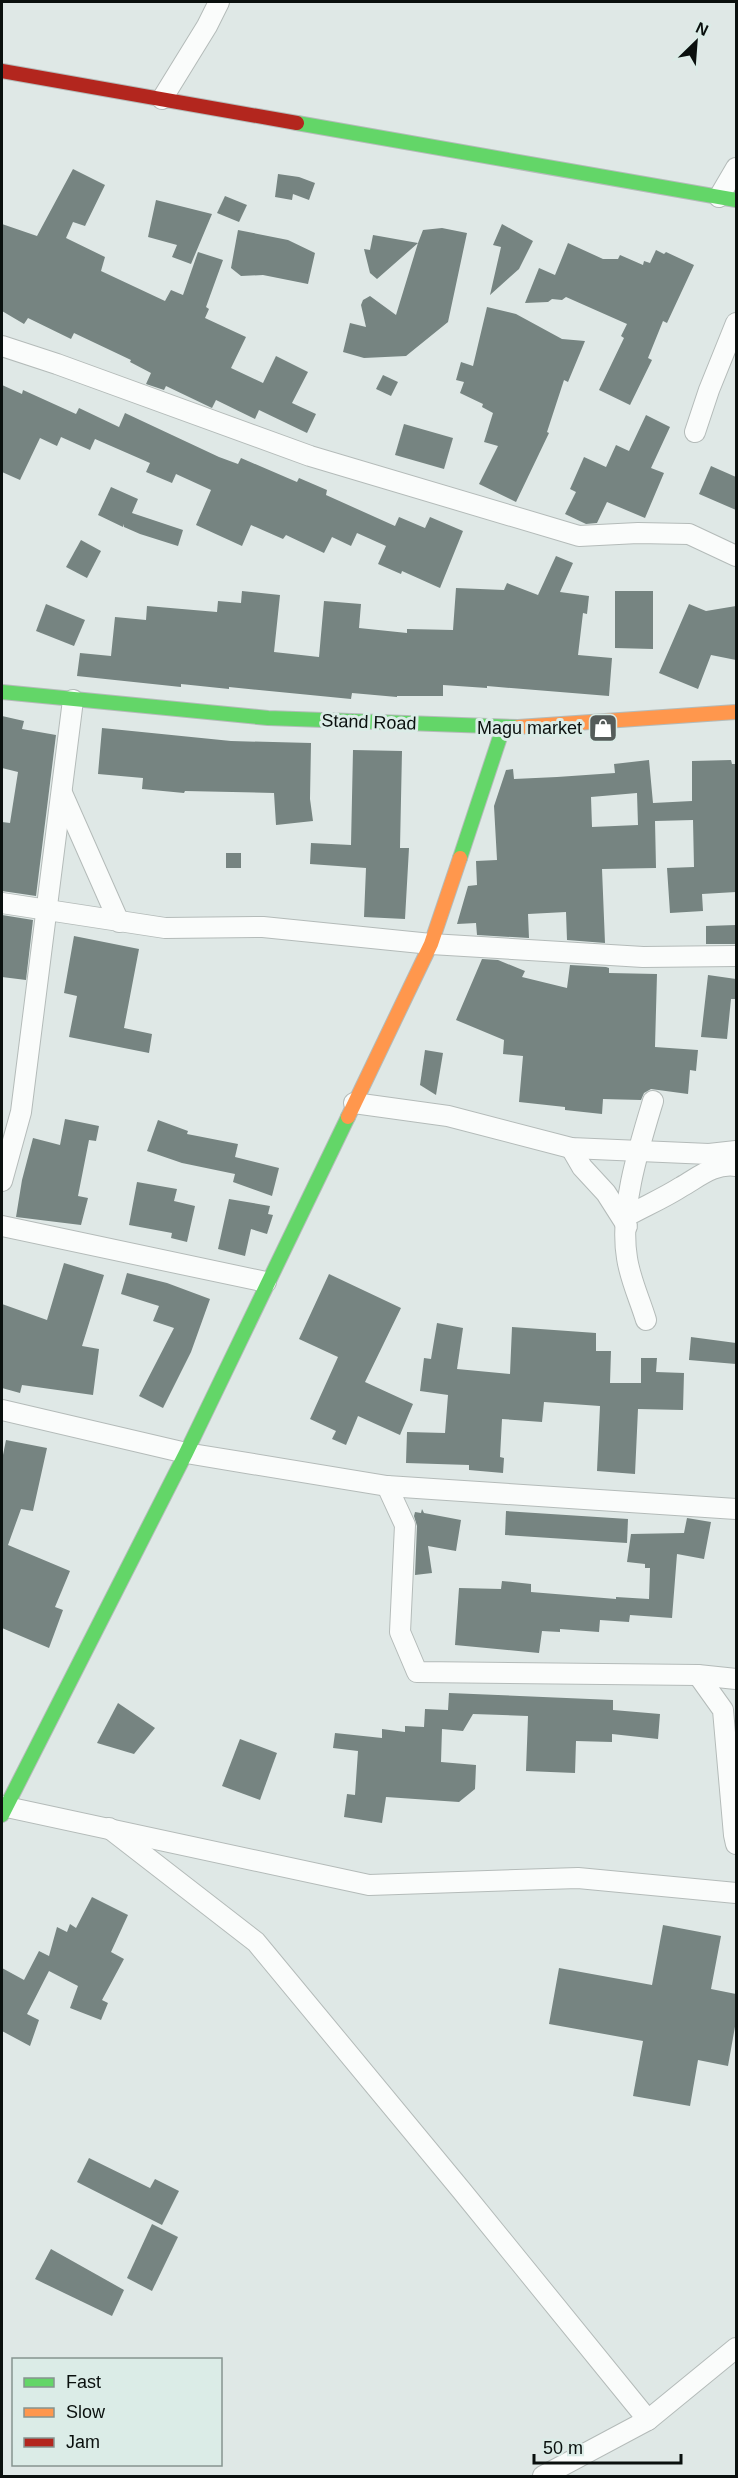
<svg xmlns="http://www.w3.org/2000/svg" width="738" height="2478" font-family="Arial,sans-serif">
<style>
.building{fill:#768481;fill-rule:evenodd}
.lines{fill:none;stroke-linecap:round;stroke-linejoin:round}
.street-casing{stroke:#b4bbb9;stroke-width:22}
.fast-casing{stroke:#b4bbb9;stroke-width:16}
.slow-casing{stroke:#b4bbb9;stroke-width:16}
.jam-casing{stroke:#b4bbb9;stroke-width:16}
.street{stroke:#fafcfb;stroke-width:20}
.fast{stroke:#63d668;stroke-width:14}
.slow{stroke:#ff974d;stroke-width:14}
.jam{stroke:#b3261e;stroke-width:14}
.labels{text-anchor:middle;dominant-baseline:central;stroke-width:6;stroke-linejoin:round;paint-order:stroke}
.street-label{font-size:18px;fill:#0a100e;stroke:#dbece7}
.poi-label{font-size:18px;fill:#0a100e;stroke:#dbece7;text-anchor:end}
</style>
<rect width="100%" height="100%" fill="#dfe8e6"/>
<g class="building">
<path d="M73 169 105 185 85 226 73 222 66 238 105 257 101 271 165 301 171 290 183 295 198 252 223 260 206 307 209 309 205 318 246 337 231 368 263 383 276 356 308 372 292 403 316 414 307 433 259 410 255 419 216 400 212 408 166 386 164 390 146 384 151 373 130 362 131 360 74 333 71 339 28 318 24 324 2 311V224L37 236Z"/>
<path d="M278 174 299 177 315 183 309 200 293 194 292 200 275 197Z"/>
<path d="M225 196 247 205 239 222 217 213Z"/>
<path d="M156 200 212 214 191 264 172 257 177 245 148 237Z"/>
<path d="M502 224 533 241 519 269 490 295 501 247 493 245Z"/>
<path d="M442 228 467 233 448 322 406 356 364 358 343 352 350 323 366 327 361 305 363 300 370 296 396 315 418 243 377 279 370 273 364 249 370 250 373 235 418 243 423 230Z"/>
<path d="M238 230 288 240 315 253 308 284 263 275 241 276 231 268Z"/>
<path d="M568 243 603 259H618L620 255 643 265 644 261 650 263 656 250 664 254 666 252 694 265 667 323 663 321 648 358 652 360 630 405 599 390 624 338 621 336 627 324 566 297 562 300 552 299 548 302 525 303 539 268 555 275Z"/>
<path d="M487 307 516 314 562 339 585 341 568 382 564 380 547 432 549 433 516 502 479 484 498 446 484 442 493 413 482 407 483 404 460 393 464 382 456 380 461 362 473 366Z"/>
<path d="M383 375 398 382 391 396 376 389Z"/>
<path d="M2 385 22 394 23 390 76 414 79 408 119 427 125 413 219 457 238 464 241 458 297 482 299 478 327 490 326 495 395 526 399 517 425 528 430 517 463 531 440 588 402 571 401 574 378 564 386 546 357 533 351 546 332 537 324 553 286 535 283 539 251 525 242 546 196 525 211 490 176 474 172 483 146 472 150 463 95 439 90 450 61 437 57 446 40 438 20 480 2 472Z"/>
<path d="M646 415 670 427 651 468 664 473 645 518 607 502 597 523 586 524 565 514 576 492 570 489 584 457 606 467 616 445 629 451Z"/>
<path d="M404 424 453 438 444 469 395 455Z"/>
<path d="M711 466 736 477V510L699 494Z"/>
<path d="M111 487 138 499 132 513 183 530 178 546 140 534 124 527V524L123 527 98 515Z"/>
<path d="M81 540 101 551 87 578 66 567Z"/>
<path d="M556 556 573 563 560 592 589 596 587 614 583 613 578 655 612 658 609 696 487 686V688L443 685V696H397V697L352 693 351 699 229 687V689L181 684V687L77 676 80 653 111 656 115 617 146 620 147 606 217 612 218 601 241 603 242 591 280 595 274 652 319 657 324 601 361 604 359 628 407 633V629L453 630 456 588 504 590 507 583 538 595Z"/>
<path d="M615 591H653V649L615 648Z"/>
<path d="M46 604 85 620 74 646 36 631Z"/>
<path d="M689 604 706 611 736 606V660L711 655 698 689 659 673Z"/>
<path d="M2 716 24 721 22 729 56 735 36 896 2 891V822L10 823 18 772 2 768Z"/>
<path d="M102 728 231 741 311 743 310 799 313 821 276 825 274 793 185 791 184 793 142 789 143 778 98 774Z"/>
<path d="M353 750 402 751 400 848H409L405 919 364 917 366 868 310 864 311 843 351 845Z"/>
<path d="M649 760 653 803 692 801V761L731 760 732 764H736V892L702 894 703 911 670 913 667 868 694 867 693 820 655 821 656 868 602 869 605 943 567 940 566 912 528 914 529 938 477 935 476 923 457 924 468 886 477 885 476 861 497 860 494 806 506 770 513 769 514 779 557 777 615 773 614 764ZM637 793 638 825 592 827 591 797Z"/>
<rect x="226" y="853" width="15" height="15"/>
<path d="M2 915 33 920 26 980 2 977Z"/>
<path d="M736 925V944H706V926Z"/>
<path d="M74 936 139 949 124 1028 152 1034 149 1053 69 1037 77 996 64 993Z"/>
<path d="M482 959 498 960 525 971 522 977 567 988 570 965 606 967 609 968V973L657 974 655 1047 698 1050 696 1071 690 1070 688 1094 651 1089 644 1093 641 1100 603 1099 602 1114 565 1110V1107L519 1102 523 1056 503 1054 504 1040 456 1020Z"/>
<path d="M708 975 736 979V999H731L727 1039 701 1037Z"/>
<path d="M425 1050 443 1053 436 1095 420 1085Z"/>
<path d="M65 1119 99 1126 96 1141 89 1140 78 1196 88 1198 81 1225 16 1217 22 1180 33 1138 60 1145Z"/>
<path d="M158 1120 188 1131 187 1134 238 1144 235 1157 279 1168 272 1196 233 1182 235 1174 182 1163 147 1151Z"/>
<path d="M137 1182 177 1189 174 1201 195 1206 187 1242 171 1238 172 1233 129 1225Z"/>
<path d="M229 1199 270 1206 268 1214 273 1215 267 1234 251 1229 245 1256 218 1249Z"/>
<path d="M64 1263 104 1275 82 1346 99 1349 93 1395 22 1385 20 1393 2 1388V1304L47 1320Z"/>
<path d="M127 1273 167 1283 210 1299 191 1352 163 1408 139 1396 174 1328 153 1321 159 1306 121 1294Z"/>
<path d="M329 1274 401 1308 365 1382 413 1404 400 1435 358 1416 346 1445 332 1439 336 1431 310 1419 338 1357 299 1339Z"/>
<path d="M437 1323 463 1328 457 1369 510 1374 512 1327 596 1333V1351H611L610 1383H641V1358H657L656 1372 684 1373 683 1410 638 1409 635 1474 597 1471 600 1406 544 1402 542 1422 502 1419 500 1457 504 1458 503 1473 469 1470V1465L406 1463 407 1432 445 1433 448 1395 420 1391 424 1358 431 1359Z"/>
<path d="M691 1337 736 1343V1364L689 1360Z"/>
<path d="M6 1440 47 1448 33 1511 21 1509 8 1545 70 1571 55 1607 63 1610 49 1648 2 1628V1460Z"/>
<path d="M422 1509 424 1513 461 1520 456 1551 428 1546 432 1573 415 1575 417 1526 414 1516 415 1512 421 1513Z"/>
<path d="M506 1511 628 1519 627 1543 505 1535Z"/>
<path d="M687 1518 711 1522 704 1559 677 1554 672 1618 630 1615 629 1622 600 1620 599 1632 560 1629V1632L542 1631 539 1653 455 1645 459 1588 501 1589 502 1581 531 1584V1592L616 1599V1597L649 1599 650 1568H645V1564L627 1562 631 1534 684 1533Z"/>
<path d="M449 1693 613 1700V1710L660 1714 658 1739 612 1734V1742L576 1741 575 1773 526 1771 528 1716 473 1714 463 1731 442 1729 441 1762 476 1765 475 1789 459 1802 386 1797 382 1823 344 1817 347 1794 355 1795 358 1751 333 1748 335 1733 382 1738V1729L405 1732V1726L424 1727 425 1709 448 1710Z"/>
<path d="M118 1703 155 1728 134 1754 97 1743Z"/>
<path d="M240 1739 277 1753 260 1800 222 1786Z"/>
<path d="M92 1897 128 1915 111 1952 124 1959 102 2000 108 2003 101 2020 70 2008 78 1986 49 1971 27 2014 39 2020 30 2046 2 2031V1968L24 1980 39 1951 49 1956 57 1927 67 1932 70 1924 76 1928Z"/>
<path d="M663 1925 721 1936 711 1989 736 1994V2021L728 2066 698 2060 690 2106 633 2096 643 2041 549 2024 559 1968 652 1985Z"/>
<path d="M89 2158 150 2188 155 2179 179 2191 162 2225 77 2182Z"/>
<path d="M152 2224 178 2237 152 2291 127 2278Z"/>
<path d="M51 2249 124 2290 112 2316 35 2279Z"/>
</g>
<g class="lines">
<g class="street-casing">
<g id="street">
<path d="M162 99 207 26 219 2"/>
<path d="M719 197 736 168"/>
<path d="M2 346 57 364 310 456 579 536 638 533 689 534 736 556"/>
<path d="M695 432 709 390 736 323"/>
<path d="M62 793 119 922"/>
<path d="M2 903 165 928 263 927 431 944 643 957 736 956"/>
<path d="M354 1103 448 1116 571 1148 709 1154 736 1151"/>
<path d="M571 1148 582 1167 606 1193 627 1226"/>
<path d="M2 1181 21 1112 73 700"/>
<path d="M627 1216C645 1206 664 1198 681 1187 699 1177 714 1163 736 1166"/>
<path d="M2 1226 266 1282"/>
<path d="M646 1320C640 1300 630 1279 627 1258 619 1210 639 1147 653 1101"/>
<path d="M2 1410 186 1453 387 1486 736 1509"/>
<path d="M387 1486 405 1525 400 1632 417 1672 698 1675 736 1679"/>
<path d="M698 1675 723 1710 734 1835 736 1844"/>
<path d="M2 1806 369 1885 578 1878 736 1893"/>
<path d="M109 1828 256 1942 462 2191 648 2420"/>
<path d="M543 2476 648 2420 736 2348"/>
</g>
</g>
<g class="fast-casing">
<g id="fast">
<path d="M297 123 736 200"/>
<path d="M2 692 268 718 518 727"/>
<path d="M460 858 503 728"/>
<path d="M2 1815 186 1453 348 1117"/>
</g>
</g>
<g class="slow-casing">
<g id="slow">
<path d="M518 727 736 712"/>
<path d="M348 1117 431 944 460 858"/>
</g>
</g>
<g class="jam-casing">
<path id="jam" d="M2 71 297 123"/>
</g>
<use href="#street" class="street"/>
<use href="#fast" class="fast"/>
<use href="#slow" class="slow"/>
<use href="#jam" class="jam"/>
</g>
<defs>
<g id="shop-square" transform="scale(1.5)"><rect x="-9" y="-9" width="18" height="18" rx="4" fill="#555c5a" stroke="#dbece7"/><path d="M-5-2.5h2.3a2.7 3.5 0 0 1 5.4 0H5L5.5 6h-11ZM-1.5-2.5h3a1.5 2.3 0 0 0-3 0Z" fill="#fff"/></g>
</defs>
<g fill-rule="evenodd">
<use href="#shop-square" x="603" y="728"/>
</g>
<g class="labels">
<g class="street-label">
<text transform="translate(369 722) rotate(2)">Stand Road</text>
</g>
<g class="poi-label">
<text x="582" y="728">Magu market</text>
</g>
</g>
<rect width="738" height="2478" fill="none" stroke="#0a100e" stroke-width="6"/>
<rect x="12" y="2358" width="210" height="108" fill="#dbece7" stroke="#879490" stroke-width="1.5"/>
<rect x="24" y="2378" width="30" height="9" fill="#63d668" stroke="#879490" stroke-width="1.5"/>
<text x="66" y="2388" font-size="18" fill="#0a100e">Fast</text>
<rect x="24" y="2408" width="30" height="9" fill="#ff974d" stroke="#879490" stroke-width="1.5"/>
<text x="66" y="2418" font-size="18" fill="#0a100e">Slow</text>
<rect x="24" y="2438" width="30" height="9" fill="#b3261e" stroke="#879490" stroke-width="1.5"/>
<text x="66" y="2448" font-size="18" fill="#0a100e">Jam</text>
<g transform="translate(696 42) rotate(25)" stroke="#dbece7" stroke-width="4.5" paint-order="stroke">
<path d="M0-4.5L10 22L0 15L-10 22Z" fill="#0a100e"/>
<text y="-9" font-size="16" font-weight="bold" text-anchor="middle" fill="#0a100e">N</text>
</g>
<path d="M534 2454v9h147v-9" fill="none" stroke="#0a100e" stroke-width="3"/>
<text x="543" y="2454" font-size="18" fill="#0a100e" stroke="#dbece7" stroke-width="4.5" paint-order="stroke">50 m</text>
</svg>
